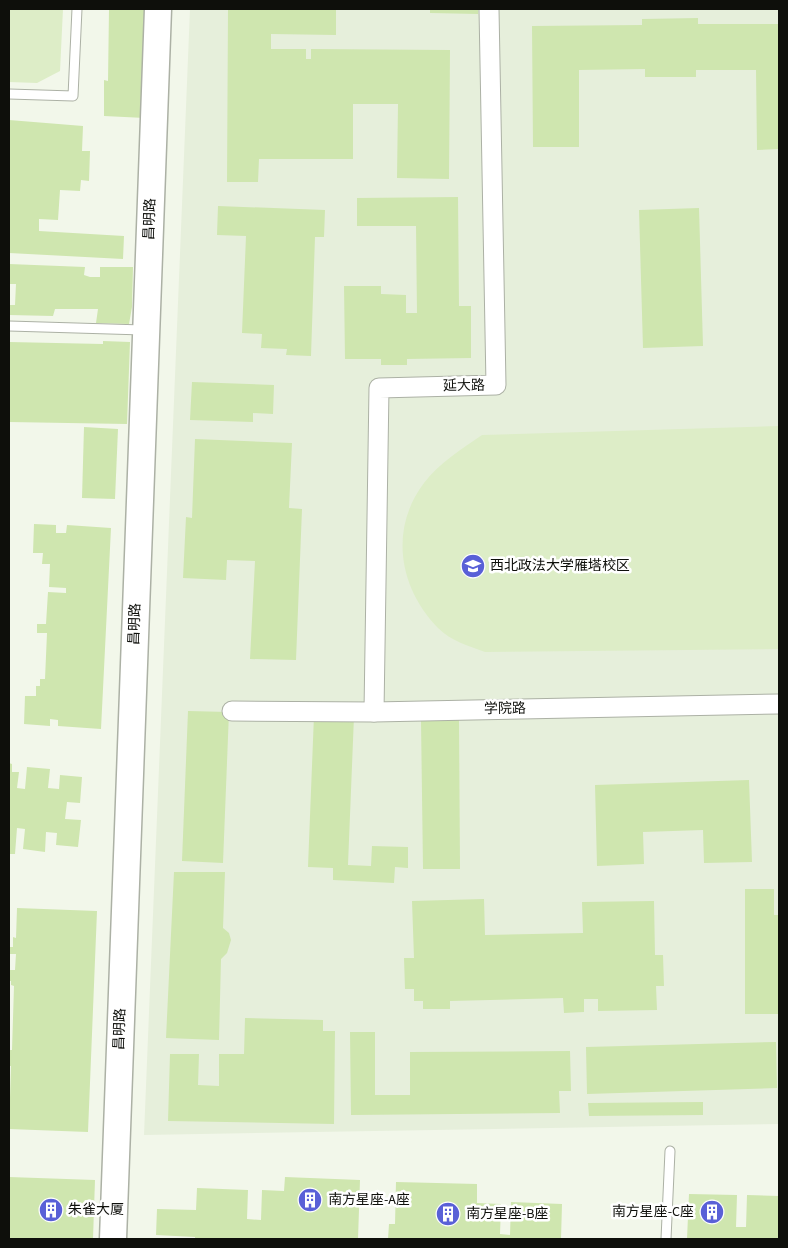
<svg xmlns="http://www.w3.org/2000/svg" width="788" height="1248" font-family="'Source Sans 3','Noto Sans SC',sans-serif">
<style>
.built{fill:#e6efdb}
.green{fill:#ddedc7}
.building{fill:#cfe6af}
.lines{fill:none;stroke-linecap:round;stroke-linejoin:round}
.lane-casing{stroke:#acb1a5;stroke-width:11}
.street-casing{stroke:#acb1a5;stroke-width:21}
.secondary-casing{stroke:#acb1a5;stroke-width:29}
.lane{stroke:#fff;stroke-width:9}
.street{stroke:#fff;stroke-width:19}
.secondary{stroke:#fff;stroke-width:26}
.labels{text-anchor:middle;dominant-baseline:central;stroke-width:5;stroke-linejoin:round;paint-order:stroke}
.street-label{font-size:14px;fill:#0e0f0b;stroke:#fff}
.poi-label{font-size:14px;fill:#0e0f0b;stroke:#fff;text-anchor:start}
</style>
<rect width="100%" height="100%" fill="#f2f7ea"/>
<path class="built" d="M190 9H779V1124L144 1135Z"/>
<g class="green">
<path d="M9 9H63L60 71 37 83 9 82Z"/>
<path d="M779 426V649L485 652C469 646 451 641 438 628 399 588 389 529 424 483 439 463 462 449 482 435Z"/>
</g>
<g class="building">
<path d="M109 9H146L145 118 104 116V80L108 81Z"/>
<path d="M228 9H336V35L271 34V49H306V59H311V49L450 50 449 179 397 178 398 104H353V159H259L258 182H227Z"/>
<path d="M430 9H478V14L430 13Z"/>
<path d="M698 18V24H779V149L757 150 756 70H696V77H645V69L579 70V147H533L532 26 642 25V19Z"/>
<path d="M9 120 83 126 82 151H90L89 181 81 180 80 191 60 190 58 220 39 219V231L124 236 123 259 9 253Z"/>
<path d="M458 197 459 306H471V358L407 359V365H381V359H345L344 286H381V294L406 295V313H417L416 226H357V198Z"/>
<path d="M218 206 325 210 324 237H315L311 356 286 355 287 349 261 348 262 334 242 333 246 236 217 235Z"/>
<path d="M699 208 703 346 643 348 639 210Z"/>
<path d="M9 264 85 267 84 275 90 277H100V267H133L132 307 129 324 96 323 98 309H55L53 316 9 315V305H15L16 284H9Z"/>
<path d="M103 341 130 342 127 424 9 422V342L103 344Z"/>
<path d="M192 382 274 385 273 414 253 413V422L190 420Z"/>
<path d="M84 427 118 429 115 499 82 498Z"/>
<path d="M195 439 292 443 289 508 302 509 296 660 250 659 255 561 227 560 226 580 183 578 186 517 192 518Z"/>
<path d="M34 524 56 525V533H66L67 525 111 528 101 729 58 726V720L50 719V726L24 724 25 696H36V686H40V679H45L47 633H37V624H46L48 592 66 593V588L49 587 50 564H42L43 553H33Z"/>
<path d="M188 711 229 712 223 863 182 861Z"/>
<path d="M314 715 354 716 348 865 371 866 372 846 408 847V868L395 867 394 883 333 880V868L308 867Z"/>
<path d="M421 720H459L460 869H423Z"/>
<path d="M9 763 12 764V772H19L17 788 25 789 27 767 50 769 48 788 59 789 60 775 82 777 80 803 67 802 65 819 81 820 78 847 56 845 57 833 46 832 45 852 23 849 25 829 17 828 15 854H9Z"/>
<path d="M749 780 752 862 704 863 703 830 643 832 644 864 597 866 595 785Z"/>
<path d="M174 872H225L223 928 229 933 231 940 227 953 221 959 219 1040 166 1038Z"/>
<path d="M745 889H774V915H779V1014H745Z"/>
<path d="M484 899 485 935 583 933 582 902 654 901 655 955H663L664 986H656L657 1010 598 1011V999H584V1012L564 1013 563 998 450 1001V1009H423V1001H414V989H405L404 958H414L412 901Z"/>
<path d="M17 908 97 911 88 1132 9 1129 11 1066H9V1050H12L14 986 11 985V981H9V970H15L16 954H9V947H13V937L16 938Z"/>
<path d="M245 1018 323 1020V1031H335L334 1124 168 1121 170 1054H199L198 1085 219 1086V1054H244Z"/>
<path d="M350 1032H375V1095H410V1052L570 1051 571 1091H559L560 1113 351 1115Z"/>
<path d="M776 1042 777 1088 587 1094 586 1047Z"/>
<path d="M703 1102V1115L589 1116 588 1103Z"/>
<path d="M9 1177 95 1180 93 1239H9Z"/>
<path d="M285 1177 360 1180 358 1239H195V1237L156 1235 157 1209 196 1210 197 1188 248 1190 247 1219 261 1220 262 1190 284 1191Z"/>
<path d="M396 1182 477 1184V1203L501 1204 500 1234 510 1235 511 1202 562 1204 561 1239H388L389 1224H395Z"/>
<path d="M689 1194 737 1195 736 1227H746L747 1195 779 1196V1239H687Z"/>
</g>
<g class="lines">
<g class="lane-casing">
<g id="lane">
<path d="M9 94 73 96 77 9"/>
<path d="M9 326 143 330"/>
<path d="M666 1239 670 1151"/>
</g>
</g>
<g class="street-casing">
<g id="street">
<path d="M232 711 374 712 779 704"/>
<path d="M374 712 379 388 496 385 489 9"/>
</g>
</g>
<g class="secondary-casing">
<path id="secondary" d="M113 1239 158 9"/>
</g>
<use href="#lane" class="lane"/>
<use href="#street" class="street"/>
<use href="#secondary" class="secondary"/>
</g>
<defs>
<g id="university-disc" transform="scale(1.25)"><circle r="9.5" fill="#5960d7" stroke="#fff"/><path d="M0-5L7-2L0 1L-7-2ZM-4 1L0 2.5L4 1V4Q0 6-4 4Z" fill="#fff"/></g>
<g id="building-disc" transform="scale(1.25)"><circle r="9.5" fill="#5960d7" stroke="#fff"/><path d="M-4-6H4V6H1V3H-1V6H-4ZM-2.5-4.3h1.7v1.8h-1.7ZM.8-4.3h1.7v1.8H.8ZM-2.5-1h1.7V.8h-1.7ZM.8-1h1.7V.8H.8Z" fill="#fff"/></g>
</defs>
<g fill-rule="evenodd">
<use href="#university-disc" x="473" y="566"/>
<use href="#building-disc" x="310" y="1200"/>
<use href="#building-disc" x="51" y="1210"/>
<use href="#building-disc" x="712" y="1212"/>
<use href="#building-disc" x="448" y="1214"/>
</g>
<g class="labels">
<g class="street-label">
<text transform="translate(150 219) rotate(-88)">昌明路</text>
<text transform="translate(464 386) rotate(-1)">延大路</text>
<text transform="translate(135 624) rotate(-88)">昌明路</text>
<text transform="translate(505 709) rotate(-1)">学院路</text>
<text transform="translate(120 1029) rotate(-88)">昌明路</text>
</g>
<g class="poi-label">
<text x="490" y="566">西北政法大学雁塔校区</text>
<text x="328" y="1200">南方星座-A座</text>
<text x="68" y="1210">朱雀大厦</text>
<text x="694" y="1212" text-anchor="end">南方星座-C座</text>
<text x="466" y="1214">南方星座-B座</text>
</g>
</g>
<rect width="788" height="1248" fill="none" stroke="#0e0f0b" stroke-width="20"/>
</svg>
